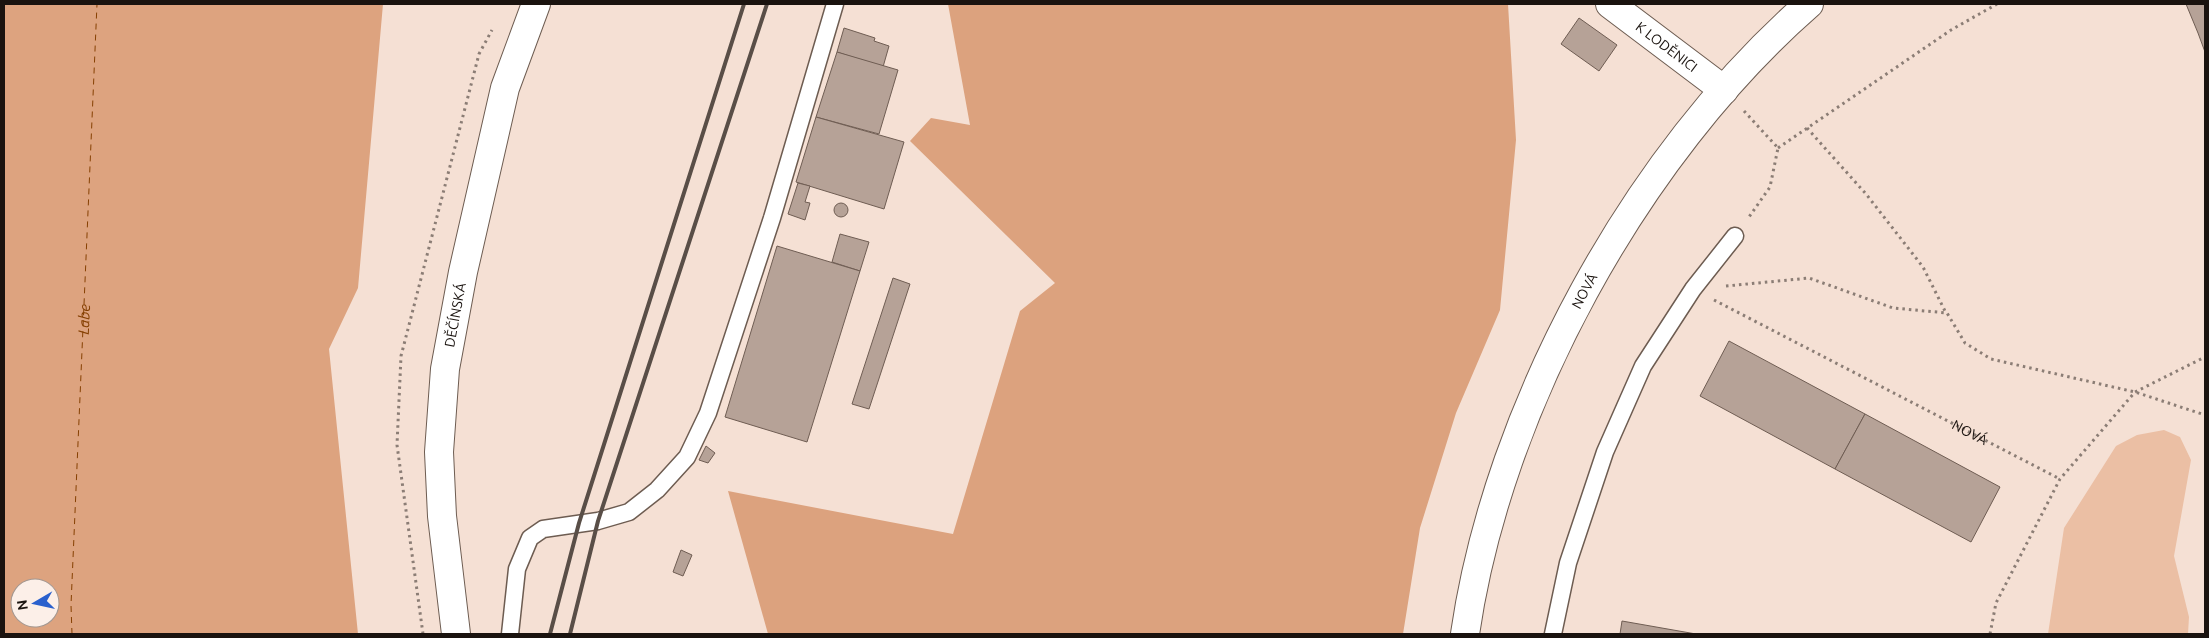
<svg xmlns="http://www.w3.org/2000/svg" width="2209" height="638" font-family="Ubuntu,sans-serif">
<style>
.green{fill:#ebbfa4}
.forest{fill:#dca27e}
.water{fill:#dda37f;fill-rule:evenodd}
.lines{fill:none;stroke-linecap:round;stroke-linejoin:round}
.ferry{stroke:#864002;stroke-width:1;stroke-dasharray:6 5;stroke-linecap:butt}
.building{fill:#b6a297;stroke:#6f5d53}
.service-casing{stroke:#6d5c51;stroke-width:19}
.minor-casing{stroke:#6d5c51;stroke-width:30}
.tertiary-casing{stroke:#6d5c51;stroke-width:30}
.secondary-casing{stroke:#6d5c51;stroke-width:30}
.path{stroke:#8b7d75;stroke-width:3;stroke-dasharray:2.5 4;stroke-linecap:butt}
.service{stroke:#fff;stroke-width:16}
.minor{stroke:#fff;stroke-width:28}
.tertiary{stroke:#fff;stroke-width:28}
.secondary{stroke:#fff;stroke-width:28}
.rail{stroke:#594e47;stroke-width:4}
.labels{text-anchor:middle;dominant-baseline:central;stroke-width:4.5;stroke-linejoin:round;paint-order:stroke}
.street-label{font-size:14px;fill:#1a130f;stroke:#fcefe8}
.water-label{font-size:15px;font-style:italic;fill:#864002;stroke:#fcefe8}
</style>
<rect width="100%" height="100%" fill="#f5e0d4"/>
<path class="green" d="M2164 430 2180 437 2191 460 2174 556 2189 617 2188 634H2048L2064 528 2116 446 2137 435Z"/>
<path class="forest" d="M948 4H1508L1516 140 1500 310 1456 413 1420 528 1403 634H768L728 491 953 534 1020 311 1055 283 910 141 931 118 970 125Z"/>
<path class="water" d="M4 4H383L358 288 329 349 358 634H4ZM20 588H50V618H20Z"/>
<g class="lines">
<path class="ferry" id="s1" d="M72 634 71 605 97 4"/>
</g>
<g class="building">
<path d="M2186 4H2205V52L2198 33Z"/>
<path d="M1579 18 1617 45 1599 71 1561 44Z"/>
<path d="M844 28 875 38 874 41 889 46 883 67 837 52Z"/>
<path d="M837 52 898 70 879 134 816 117Z"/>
<path d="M816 117 904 142 884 209 796 182Z"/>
<path d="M798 183 810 186 805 202 810 203 805 220 788 214Z"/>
<circle cx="841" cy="210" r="7"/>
<path d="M840 234 869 242 860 271 832 262Z"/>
<path d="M777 246 860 271 807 442 725 417Z"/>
<path d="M893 278 910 284 869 409 852 404Z"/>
<path d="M1729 341 1865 414 1835 469 1700 396Z"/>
<path d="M1865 414 2000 487 1971 542 1835 469Z"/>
<path d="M706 446 715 453 708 463 699 460Z"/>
<path d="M681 550 692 555 683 576 673 572Z"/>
<path d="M1622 621 1696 634H1620Z"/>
</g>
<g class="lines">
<g class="service-casing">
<g id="service">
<path d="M510 634 517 569 530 538 543 529 598 521 629 512 657 490 687 457 708 413 772 218 835 4"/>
<path d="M1553 634 1568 563 1605 452 1643 366 1693 289 1735 236"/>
</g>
</g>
<g class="minor-casing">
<g id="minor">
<path id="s3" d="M1610 4 1724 90"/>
</g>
</g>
<g class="tertiary-casing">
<g id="tertiary">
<path id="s4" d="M1465 634C1498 407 1636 155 1809 4"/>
</g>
</g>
<g class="secondary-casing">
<g id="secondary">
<path id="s5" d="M456 634 442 516 439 452 445 369 463 272 505 88 536 4"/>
</g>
</g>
<g class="path">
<path d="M1744 111 1778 148 1770 187 1749 217"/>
<path d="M1807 128 1866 194 1923 267 1946 313"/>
<path d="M1778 148 1951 30 1997 4"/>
<path d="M1726 286 1809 278 1893 308 1947 313 1965 343 1991 359 2135 392 2205 415"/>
<path id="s2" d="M1714 300 2060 479"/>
<path d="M423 634 397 445 401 356 479 54 492 30"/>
<path d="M1990 634 1996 603 2060 479 2135 392 2205 357"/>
</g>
<use href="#service" class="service"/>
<use href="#minor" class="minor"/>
<use href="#tertiary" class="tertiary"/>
<use href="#secondary" class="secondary"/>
<g class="rail">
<path d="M550 634 579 523 744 4"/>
<path d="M570 634 598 521 767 4"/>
</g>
</g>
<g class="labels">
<g class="street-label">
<text stroke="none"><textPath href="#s3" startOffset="71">K LODĚNICI</textPath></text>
<text stroke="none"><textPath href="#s4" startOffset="365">NOVÁ</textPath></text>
<text stroke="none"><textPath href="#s5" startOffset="321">DĚČÍNSKÁ</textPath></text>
<text stroke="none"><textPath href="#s2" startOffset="288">NOVÁ</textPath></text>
</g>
<g class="water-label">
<text stroke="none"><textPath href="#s1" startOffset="315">Labe</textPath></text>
</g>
</g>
<rect width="2209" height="638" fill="none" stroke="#1a130f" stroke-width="10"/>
<g transform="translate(35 603) rotate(261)"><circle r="24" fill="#fcefe8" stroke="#a29791"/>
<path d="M0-4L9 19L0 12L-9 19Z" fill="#2a60cd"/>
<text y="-8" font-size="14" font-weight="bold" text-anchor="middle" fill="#1a130f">N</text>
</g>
</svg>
